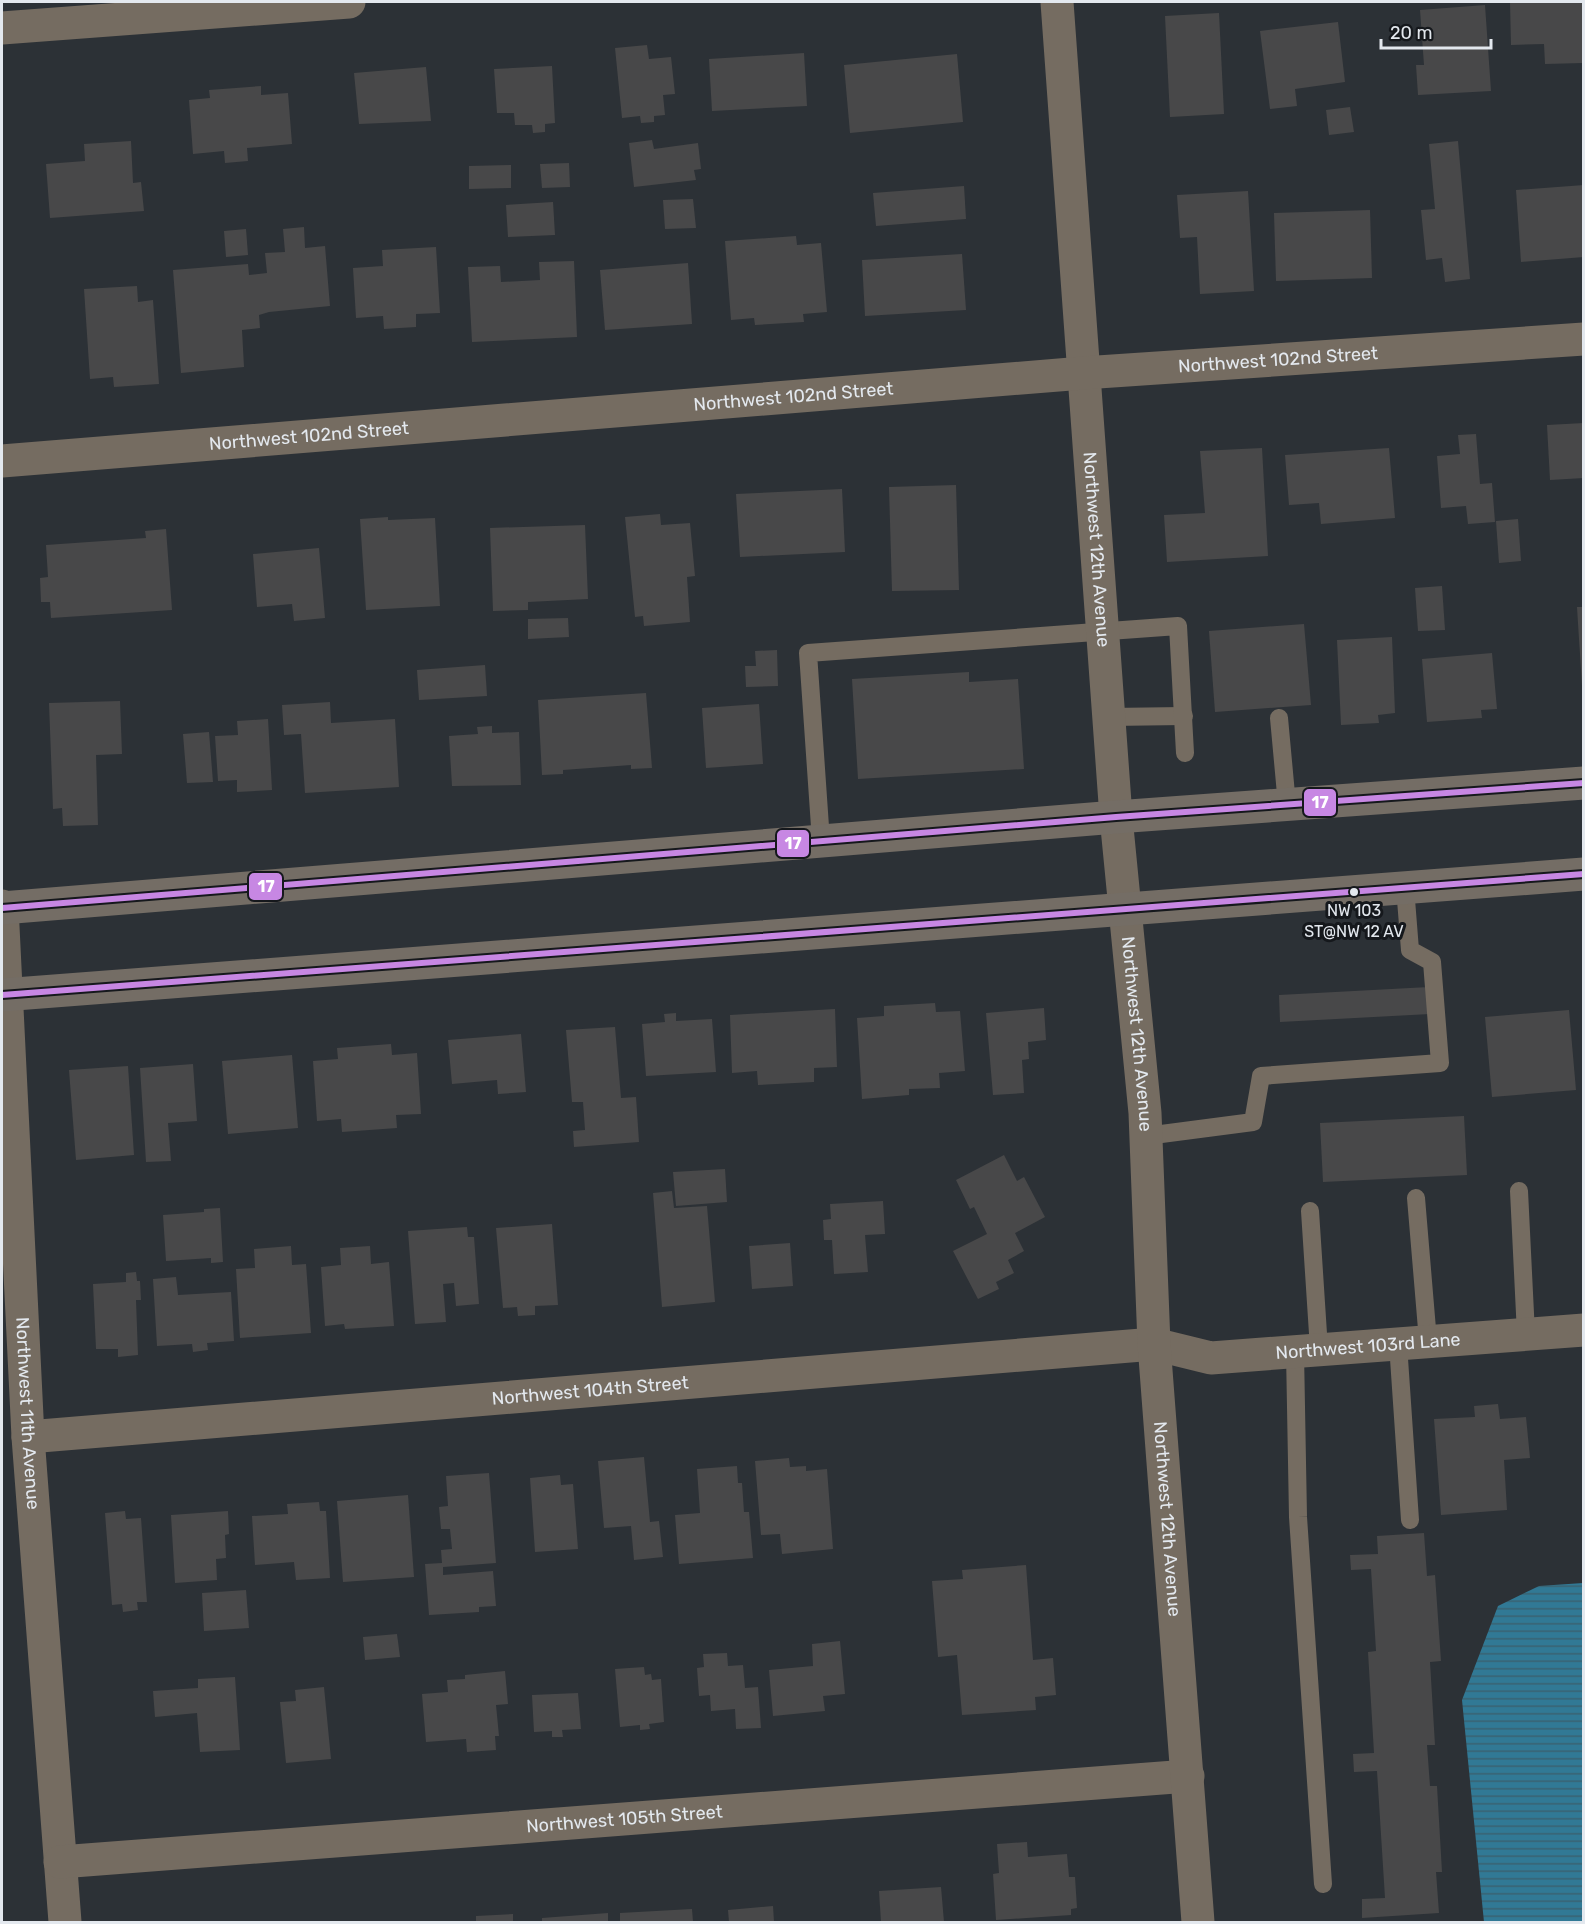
<svg xmlns="http://www.w3.org/2000/svg" width="1585" height="1924" font-family="Rubik,sans-serif">
<style>
.water{fill:url(#water-rules)}
.building{fill:#484849}
.lines{fill:none;stroke-linecap:round;stroke-linejoin:round}
.service{stroke:#756c61;stroke-width:18}
.minor{stroke:#756c61;stroke-width:33}
.tertiary{stroke:#756c61;stroke-width:33}
.primary{stroke:#746d65;stroke-width:33}
.bus-1-casing{stroke:#15181c;stroke-width:10}
.bus-1{stroke:#c787e3;stroke-width:6}
.bus-dot{fill:#e3e8ee;stroke:#15181c;stroke-width:2}
.labels{text-anchor:middle;dominant-baseline:central;stroke-width:6;stroke-linejoin:round;paint-order:stroke}
.bus-label{font-size:16px;fill:#e3e8ee;stroke:#15181c}
.street-label{font-size:18px;fill:#e3e8ee;stroke:#15181c}
.line-badge{stroke:#15181c;stroke-width:2}
.badge-label{font-size:16px;text-anchor:middle;font-weight:bold;fill:#fff}
</style>
<defs>
<pattern id="water-rules" width="6" height="5" patternUnits="userSpaceOnUse" patternTransform="scale(1.5)"><rect width="6" height="5" fill="#317995"/><path d="M0 2.5h6" fill="none" stroke="#3a6272"/></pattern>
</defs>
<rect width="100%" height="100%" fill="#2c3136"/>
<path class="water" d="M1583 1583V1922H1484L1462 1700 1498 1606 1539 1586Z"/>
<g class="building">
<path d="M1510 2H1584L1583 63 1545 64 1544 44 1511 45Z"/>
<path d="M1485 5 1491 91 1418 95 1416 65H1424L1420 10Z"/>
<path d="M1219 13 1224 114 1170 117 1165 16Z"/>
<path d="M1338 22 1345 82 1295 89 1297 106 1270 109 1260 31Z"/>
<path d="M647 45 649 59 671 57 675 94 663 95 665 115 654 116V122L641 123 640 116 622 118 615 48Z"/>
<path d="M804 53 807 106 712 111 709 59Z"/>
<path d="M957 54 963 122 850 133 844 65Z"/>
<path d="M552 66 555 123 545 124V132L533 133 532 125H515L514 113H497L494 69Z"/>
<path d="M426 67 431 121 359 124 354 73Z"/>
<path d="M261 86V95L288 93 292 144 247 148 248 161 225 163 224 151 193 154 189 100 210 98 209 90Z"/>
<path d="M1350 107 1354 132 1329 135 1326 110Z"/>
<path d="M652 140 654 149 698 143 701 169 694 170 696 180 634 187 629 143Z"/>
<path d="M131 141 133 183 141 182 144 211 50 218 46 164 85 161 84 144Z"/>
<path d="M1458 141 1470 279 1445 282 1442 258 1426 260 1421 210 1435 209 1429 144Z"/>
<path d="M569 163 570 187 542 188 540 164Z"/>
<path d="M511 165V188L469 189V166Z"/>
<path d="M1584 185V257L1521 262 1516 190Z"/>
<path d="M964 186 966 219 876 226 873 193Z"/>
<path d="M1248 191 1254 291 1200 294 1197 237 1180 238 1177 195Z"/>
<path d="M693 199 696 228 665 229 663 200Z"/>
<path d="M553 202 555 235 508 237 506 205Z"/>
<path d="M1370 210 1372 278 1276 281 1274 213Z"/>
<path d="M304 227 305 248 325 246 330 306 269 312 259 315 260 328 242 330 244 367 181 373 173 270 248 264 249 275 267 273 265 253 285 252 283 229Z"/>
<path d="M246 229 248 255 226 257 224 231Z"/>
<path d="M796 236 797 245 821 243 827 312 803 314 804 322 755 325 754 318 731 320 725 241Z"/>
<path d="M436 247 440 313 416 314V327L384 329 383 316 356 318 353 268 383 266 382 250Z"/>
<path d="M962 254 966 310 865 316 862 260Z"/>
<path d="M574 261 577 337 472 342 468 267 500 266 501 282 540 280 539 262Z"/>
<path d="M688 263 692 324 605 330 600 270Z"/>
<path d="M137 286 138 302 153 300 159 384 114 387 113 377 90 379 84 289Z"/>
<path d="M1584 423V478L1550 480 1547 425Z"/>
<path d="M1476 434 1480 484 1492 483 1495 522 1468 524 1466 506 1441 508 1437 456 1460 454 1458 435Z"/>
<path d="M1262 448 1268 556 1167 562 1164 515 1205 513 1200 451Z"/>
<path d="M1389 448 1395 518 1321 524 1319 503 1289 505 1285 455Z"/>
<path d="M956 485 959 590 892 591 889 487Z"/>
<path d="M842 489 845 552 740 557 736 494Z"/>
<path d="M660 514 661 525 690 523 695 576 687 577 690 622 644 626 643 616 635 617 625 517Z"/>
<path d="M388 517V520L435 518 440 606 366 610 360 519Z"/>
<path d="M1518 519 1521 561 1499 563 1496 521Z"/>
<path d="M585 525 588 599 528 602V610L493 611 490 528Z"/>
<path d="M166 529 172 610 51 618 50 602H41L40 578 48 577 46 545 146 538 145 531Z"/>
<path d="M319 548 325 618 294 621 292 604 257 607 253 554Z"/>
<path d="M1442 586 1445 630 1418 631 1415 588Z"/>
<path d="M1577 607H1584V686H1582Z"/>
<path d="M568 618 569 637 528 639V619Z"/>
<path d="M1304 624 1311 705 1215 712 1209 631Z"/>
<path d="M1392 637 1395 713 1378 715 1379 723 1341 725 1337 640Z"/>
<path d="M777 650 778 686 746 687 745 666H756L755 651Z"/>
<path d="M1492 653 1497 709 1481 710 1482 718 1427 722 1422 659Z"/>
<path d="M485 665 487 696 419 700 417 670Z"/>
<path d="M969 672V682L1018 679 1024 769 858 779 852 679Z"/>
<path d="M646 693 652 768 631 769V765L563 770V774L542 775 538 700Z"/>
<path d="M120 701 122 754 96 755 98 825 63 826 62 808 53 809 49 703Z"/>
<path d="M330 702 331 723 395 719 399 787 305 793 301 734 284 735 282 705Z"/>
<path d="M759 704 763 764 706 768 702 708Z"/>
<path d="M268 719 272 790 237 792V780L218 781 215 736 238 735 237 721Z"/>
<path d="M492 726V733L519 732 521 785 452 786 449 736 478 734 477 727Z"/>
<path d="M209 732 213 782 187 783 183 734Z"/>
<path d="M1429 987 1430 1014 1280 1022 1279 995Z"/>
<path d="M935 1003 936 1012 960 1011 965 1071 939 1073 940 1088 909 1089V1095L862 1099 857 1018 884 1016V1006Z"/>
<path d="M1044 1008 1046 1040 1028 1042 1029 1059 1022 1060 1024 1093 993 1095 986 1013Z"/>
<path d="M835 1009 837 1067 814 1068V1082L758 1085 757 1071 732 1073 730 1015Z"/>
<path d="M1569 1010 1576 1090 1492 1097 1485 1017Z"/>
<path d="M676 1013V1021L712 1019 716 1072 646 1076 642 1024 665 1022 664 1014Z"/>
<path d="M615 1027 621 1098 636 1097 639 1142 574 1147 573 1131 585 1130 583 1102H572L566 1030Z"/>
<path d="M521 1034 526 1092 498 1094 497 1080 452 1084 448 1040Z"/>
<path d="M391 1044 392 1055 417 1053 421 1114 396 1115 397 1128 342 1132 341 1119 317 1121 313 1061 338 1059 337 1048Z"/>
<path d="M292 1055 298 1128 228 1134 222 1061Z"/>
<path d="M193 1064 197 1121 168 1123 171 1161 146 1162 140 1068Z"/>
<path d="M128 1066 134 1155 76 1160 69 1070Z"/>
<path d="M1464 1116 1467 1175 1323 1182 1320 1123Z"/>
<path d="M1004 1155 1017 1181 1024 1177 1045 1217 1015 1233 1024 1251 1008 1260 1014 1273 996 1282 999 1289 978 1299 953 1251 987 1234 974 1207 970 1209 956 1180Z"/>
<path d="M725 1169 727 1202 676 1206 673 1172Z"/>
<path d="M672 1191 674 1208 707 1206 715 1302 662 1307 653 1193Z"/>
<path d="M883 1201 885 1234 865 1235 868 1272 834 1274 832 1240H824L823 1220 831 1219 830 1204Z"/>
<path d="M220 1208 223 1262 211 1263V1258L166 1261 163 1215 204 1212V1209Z"/>
<path d="M552 1224 558 1305 535 1306V1315L518 1316 517 1307 503 1308 496 1228Z"/>
<path d="M467 1227 468 1237H474L479 1304 456 1306 454 1283 443 1284 446 1322 415 1324 408 1231Z"/>
<path d="M790 1243 793 1286 752 1289 749 1246Z"/>
<path d="M291 1246 292 1265 306 1264 311 1333 240 1338 236 1269 255 1268 254 1249Z"/>
<path d="M370 1246 371 1264 389 1262 394 1326 345 1329 344 1324 325 1326 321 1267 341 1265 340 1248Z"/>
<path d="M136 1272 137 1281H140L141 1300H136L138 1355 118 1357V1349H96L93 1284 126 1282V1273Z"/>
<path d="M176 1277 178 1295 231 1292 234 1341 207 1343 208 1350 193 1352 192 1344 157 1346 153 1279Z"/>
<path d="M1498 1404 1500 1419 1526 1417 1530 1458 1504 1460 1507 1510 1441 1515 1434 1419 1475 1417 1474 1406Z"/>
<path d="M644 1457 650 1522 659 1521 663 1557 634 1560 631 1526 604 1528 598 1461Z"/>
<path d="M789 1458 790 1467 806 1466V1471L827 1469 833 1549 782 1554 780 1534 761 1535 755 1461Z"/>
<path d="M737 1466 738 1483H742L744 1512H749L753 1558 679 1564 675 1515 700 1513 697 1469Z"/>
<path d="M489 1473 496 1563 443 1567V1575L493 1571 496 1606 479 1607V1612L429 1615 425 1564 442 1563 441 1550 452 1549 450 1529H441L439 1507 448 1506 446 1476Z"/>
<path d="M560 1475 561 1485 573 1484 578 1549 535 1552 530 1478Z"/>
<path d="M408 1495 414 1577 343 1582 337 1501Z"/>
<path d="M319 1502 320 1511H326L330 1578 296 1580 294 1562 255 1565 252 1516 288 1514 287 1504Z"/>
<path d="M125 1511 126 1519 141 1518 147 1602H137L138 1610 123 1612 122 1604 112 1605 105 1513Z"/>
<path d="M228 1511 229 1534 225 1535 226 1558 216 1559 217 1580 175 1583 171 1515Z"/>
<path d="M1424 1533 1427 1576 1435 1575 1441 1661 1430 1662 1435 1745H1427L1430 1786H1437L1442 1872H1436L1439 1913 1362 1918V1899L1385 1898 1377 1771 1354 1772 1353 1754 1374 1753 1368 1652 1376 1651 1371 1569 1351 1570 1350 1555 1378 1554 1377 1536Z"/>
<path d="M1026 1565 1033 1660 1053 1658 1056 1695 1035 1697 1036 1710 962 1715 957 1655 938 1657 932 1581 963 1579 962 1570Z"/>
<path d="M246 1590 249 1628 204 1631 202 1593Z"/>
<path d="M397 1634 400 1657 365 1660 363 1637Z"/>
<path d="M840 1641 845 1694 823 1696 825 1711 773 1716 769 1670 813 1666 812 1644Z"/>
<path d="M727 1653 728 1666 743 1665 745 1688 758 1687 761 1728 736 1729 735 1709 711 1711 710 1695 699 1696 697 1668 704 1667 703 1654Z"/>
<path d="M644 1667 645 1675 651 1674 652 1680 661 1679 664 1722 649 1724 650 1729 640 1730V1725L620 1727 615 1669Z"/>
<path d="M505 1671 508 1704 496 1705 499 1736H495L496 1750 467 1752 466 1739 426 1742 422 1694 448 1692 447 1680 465 1679V1675Z"/>
<path d="M235 1677 240 1750 200 1752 197 1713 155 1717 153 1691 198 1688V1679Z"/>
<path d="M324 1687 331 1759 286 1763 280 1702 296 1701 295 1690Z"/>
<path d="M578 1693 581 1729 562 1730 563 1737H552V1731L534 1732 532 1695Z"/>
<path d="M1027 1842 1028 1857 1067 1854 1069 1877H1075L1077 1908 1071 1909V1915L996 1920 993 1874 999 1873 997 1844Z"/>
<path d="M941 1887 944 1922H881L879 1891Z"/>
<path d="M773 1906 774 1922H729L728 1910Z"/>
<path d="M692 1909 693 1922H620V1913Z"/>
<path d="M608 1913V1922H542V1918Z"/>
<path d="M513 1914V1922H476V1916Z"/>
</g>
<g class="lines">
<g class="service">
<path d="M1109 717 1184 716"/>
<path d="M1279 718 1287 805"/>
<path d="M821 841 808 653 1178 626 1185 753"/>
<path d="M1146 1136 1253 1122 1261 1076 1440 1063 1432 962 1410 950 1405 887"/>
<path d="M1519 1191 1526 1334"/>
<path d="M1416 1198 1428 1341"/>
<path d="M1310 1211 1319 1349"/>
<path d="M1398 1344 1410 1520"/>
<path d="M1295 1352 1298 1517 1323 1884"/>
</g>
<g class="minor">
<path id="s1" d="M1057 2 1116 817"/>
<path d="M2 28 349 2"/>
<path id="s2" d="M2 461 1083 373 1584 339"/>
<path id="s3" d="M2 906 28 1437 65 1922"/>
<path id="s4" d="M28 1437 1154 1344 1211 1358 1584 1330"/>
<path id="s5" d="M60 1862 1188 1776"/>
</g>
<path class="tertiary" id="s6" d="M1116 817 1145 1113 1154 1344 1198 1922"/>
<g class="primary">
<path d="M2 908 1116 817 1584 783"/>
<path d="M2 995 1584 874"/>
</g>
<g class="bus-1-casing">
<g id="bus-1">
<path d="M2 908 1116 817 1584 783"/>
<path d="M2 995 1584 874"/>
</g>
</g>
<use href="#bus-1" class="bus-1"/>
</g>
<circle class="bus-dot" cx="1354" cy="892" r="5"/>
<g class="labels">
<g class="bus-label">
<text x="1354" y="910">NW 103<tspan x="1354" dy="21">ST@NW 12 AV</tspan></text>
</g>
<g class="street-label">
<text stroke="none"><textPath href="#s2" startOffset="1280">Northwest 102nd Street</textPath></text>
<text stroke="none"><textPath href="#s2" startOffset="794">Northwest 102nd Street</textPath></text>
<text stroke="none"><textPath href="#s2" startOffset="308">Northwest 102nd Street</textPath></text>
<text stroke="none"><textPath href="#s1" startOffset="549">Northwest 12th Avenue</textPath></text>
<text stroke="none"><textPath href="#s6" startOffset="218">Northwest 12th Avenue</textPath></text>
<text stroke="none"><textPath href="#s4" startOffset="1346">Northwest 103rd Lane</textPath></text>
<text stroke="none"><textPath href="#s4" startOffset="564">Northwest 104th Street</textPath></text>
<text stroke="none"><textPath href="#s3" startOffset="508">Northwest 11th Avenue</textPath></text>
<text stroke="none"><textPath href="#s6" startOffset="704">Northwest 12th Avenue</textPath></text>
<text stroke="none"><textPath href="#s5" startOffset="566">Northwest 105th Street</textPath></text>
</g>
</g>
<g class="line-badge">
<rect x="1303" y="788" width="34" height="29" rx="6" fill="#c787e3"/>
<rect x="776" y="829" width="34" height="29" rx="6" fill="#c787e3"/>
<rect x="248" y="872" width="35" height="29" rx="6" fill="#c787e3"/>
</g>
<g class="badge-label">
<text x="1320" y="808">17</text>
<text x="793" y="849">17</text>
<text x="266" y="892">17</text>
</g>
<rect width="1585" height="1924" fill="none" stroke="#e3e8ee" stroke-width="6"/>
<path d="M1381 39v9h110v-9" fill="none" stroke="#e3e8ee" stroke-width="3"/>
<text x="1390" y="39" font-size="18" fill="#e3e8ee" stroke="#15181c" stroke-width="4.5" paint-order="stroke">20 m</text>
</svg>
